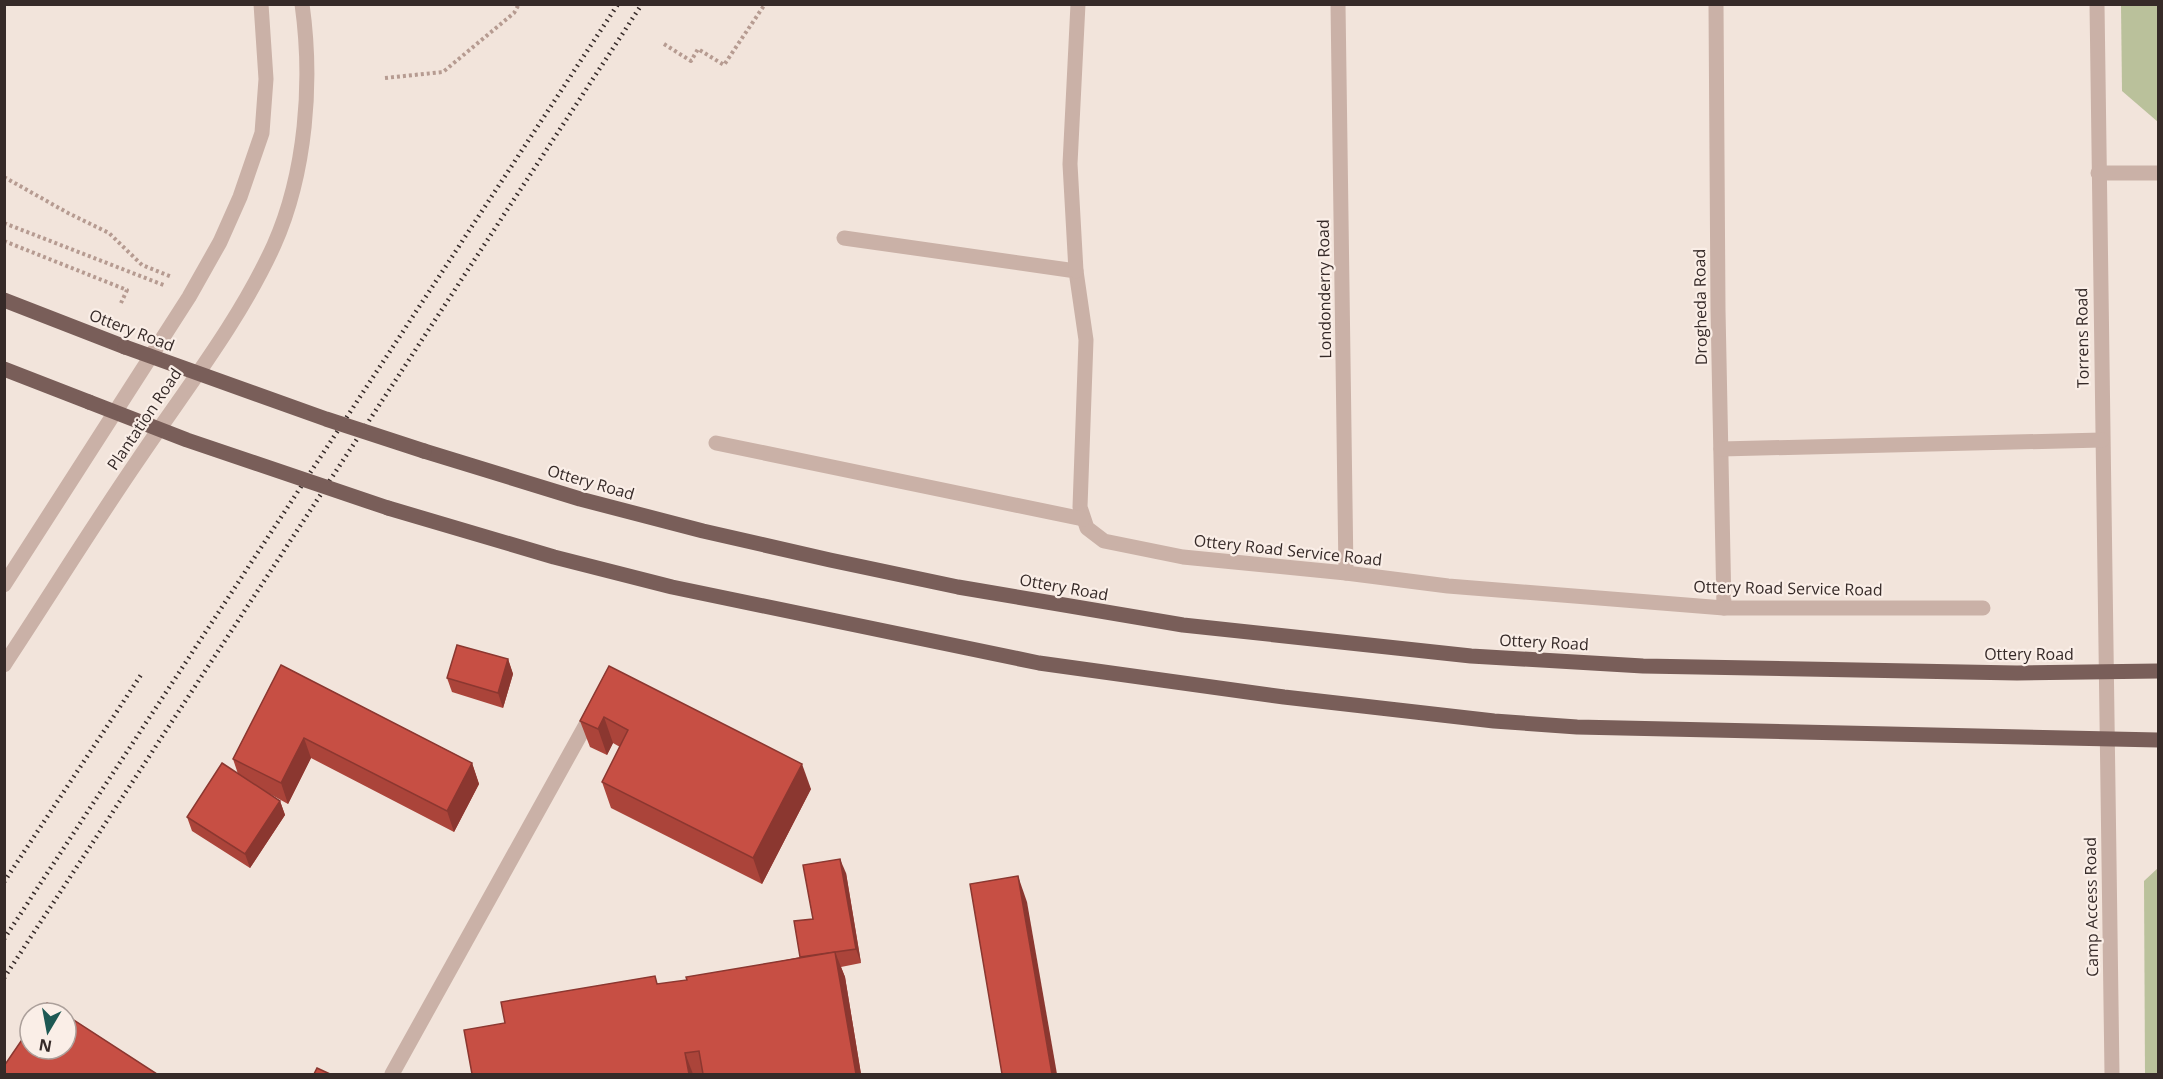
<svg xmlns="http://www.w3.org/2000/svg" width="2163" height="1079" font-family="'Open Sans',sans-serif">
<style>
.green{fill:#bac19b}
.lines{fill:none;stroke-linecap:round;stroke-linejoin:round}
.path{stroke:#b69b91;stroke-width:4;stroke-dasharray:3 3;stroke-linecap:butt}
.minor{stroke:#cab1a7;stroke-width:15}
.major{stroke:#795e59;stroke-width:15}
.rail{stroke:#362a28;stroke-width:4.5;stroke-dasharray:1.5 4.5;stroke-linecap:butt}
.major-bridge{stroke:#795e59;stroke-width:15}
.wall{fill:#ab443a}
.shaded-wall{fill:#8b3730}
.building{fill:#c74f44;stroke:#8b3730;stroke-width:1.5}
.labels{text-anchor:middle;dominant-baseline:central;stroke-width:4.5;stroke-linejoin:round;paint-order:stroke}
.street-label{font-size:16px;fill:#362a28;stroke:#faeee7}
</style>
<rect width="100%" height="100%" fill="#f2e4db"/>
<g class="green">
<path d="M2121 5H2158V122L2122 91Z"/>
<path d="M2158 868V1074H2145L2144 881Z"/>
</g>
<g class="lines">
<g class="path">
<path d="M664 44 691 61 698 49 724 65 765 4"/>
<path d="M385 78 443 72 514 13 519 4"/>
<path d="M4 177 68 213 109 233 142 265 172 277"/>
<path d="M4 223 166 286"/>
<path d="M4 241 127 290 121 303"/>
</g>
<g class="minor">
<path d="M1338 4 1346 573"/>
<path d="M1716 4 1718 310 1724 608"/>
<path d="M2097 4 2112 1074"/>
<path d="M2098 173H2158"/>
<path d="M844 238 1076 271 1086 340 1080 507 1087 528 1104 541 1183 557 1346 573 1448 586 1724 608H1983"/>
<path d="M1076 271 1070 164 1078 4"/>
<path d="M716 443 1083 519"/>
<path d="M1721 449 2102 440"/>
<path d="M4 585 189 297 220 242 240 197 262 133 266 79 261 4"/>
<path d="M4 665C49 597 92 527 138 460 185 390 239 322 274 245 306 173 313 82 302 4"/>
<path d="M392 1074 593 712"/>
</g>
<g class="major">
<path d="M4 300 125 347"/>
<path d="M4 369 89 402"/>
<path d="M424 451 580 499 703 531 830 560 958 587 1183 625 1471 656 1643 666 2017 673 2158 671"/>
<path d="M388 508 554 557 672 587 1039 663 1284 697 1494 721 1577 727 2158 740"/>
</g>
<g class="rail">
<path d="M4 882 141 675"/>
<path d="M4 939 618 4"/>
<path d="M4 978 642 4"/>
</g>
<g class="major-bridge">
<path d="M125 347 326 419 424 451"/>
<path d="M89 402 187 440 388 508"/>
</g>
</g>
<g class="wall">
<path d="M508 659 513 674 503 708 452 692 447 678Z"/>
<path d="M281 665 472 763 479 784 454 832 311 758 288 804 270 794 280 801 285 815 250 868 192 831 187 817 238 774 233 759Z"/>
<path d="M609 666 811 789 762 884 611 808 602 782 620 747 613 743 607 755 590 747 580 721Z"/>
<path d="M846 873 861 963 841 967 845 977 861 1074H472L658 984 687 980 800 957 813 919Z"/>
</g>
<g class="shaded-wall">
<path d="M508 659 513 674 503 708 498 693Z"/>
<path d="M604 717 613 743 607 755 598 729Z"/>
<path d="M304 738 311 758 288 804 281 783Z"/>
<path d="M472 763 479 784 454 832 447 811Z"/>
<path d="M802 764 811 789 762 884 753 858Z"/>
<path d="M280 801 285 815 250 868 245 854Z"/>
<path d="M840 859 846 873 861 963 856 949Z"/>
<path d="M1018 876 1027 902 1057 1074H1052Z"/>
<path d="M835 952 845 977 861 1074H856Z"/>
<path d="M685 1053 693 1074H689Z"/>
</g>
<g class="building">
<path d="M457 645 508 659 498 693 447 678Z"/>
<path d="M281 665 472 763 447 811 304 738 281 783 233 759Z"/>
<path d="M609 666 802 764 753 858 602 782 628 730 604 717 598 729 580 721Z"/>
<path d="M222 763 280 801 245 854 187 817Z"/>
<path d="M840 859 856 949 800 957 794 921 813 919 803 865Z"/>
<path d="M1018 876 1052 1074H1002L970 884Z"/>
<path d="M835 952 856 1074H703L699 1051 685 1053 689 1074H472L464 1030 505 1023 501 1002 655 976 657 984 687 980 686 977Z"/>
<path d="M47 1003 63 1013H40Z"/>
<path d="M66 1015 157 1074H4V1066L30 1028V1049H66Z"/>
<path d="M317 1068 330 1074H314Z"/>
</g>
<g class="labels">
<g class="street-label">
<text transform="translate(1324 289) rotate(-91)">Londonderry Road</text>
<text transform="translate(1700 307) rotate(-91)">Drogheda Road</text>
<text transform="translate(132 330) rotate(21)">Ottery Road</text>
<text transform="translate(2082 338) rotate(-91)">Torrens Road</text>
<text transform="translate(144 419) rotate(-56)">Plantation Road</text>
<text transform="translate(591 482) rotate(16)">Ottery Road</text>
<text transform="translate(1288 550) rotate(6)">Ottery Road Service Road</text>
<text transform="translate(1064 587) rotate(10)">Ottery Road</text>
<text transform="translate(1788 588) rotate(1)">Ottery Road Service Road</text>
<text transform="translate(1544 642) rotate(3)">Ottery Road</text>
<text x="2029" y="654">Ottery Road</text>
<text transform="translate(2091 907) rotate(-91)">Camp Access Road</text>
</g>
</g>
<rect width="2163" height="1079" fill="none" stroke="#362a28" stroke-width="12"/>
<g transform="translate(48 1031) rotate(190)"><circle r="28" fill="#faeee7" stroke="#aca09b" stroke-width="1.5"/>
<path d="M0-4.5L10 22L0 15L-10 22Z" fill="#1d5853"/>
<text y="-9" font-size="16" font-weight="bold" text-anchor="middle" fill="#362a28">N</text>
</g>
</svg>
